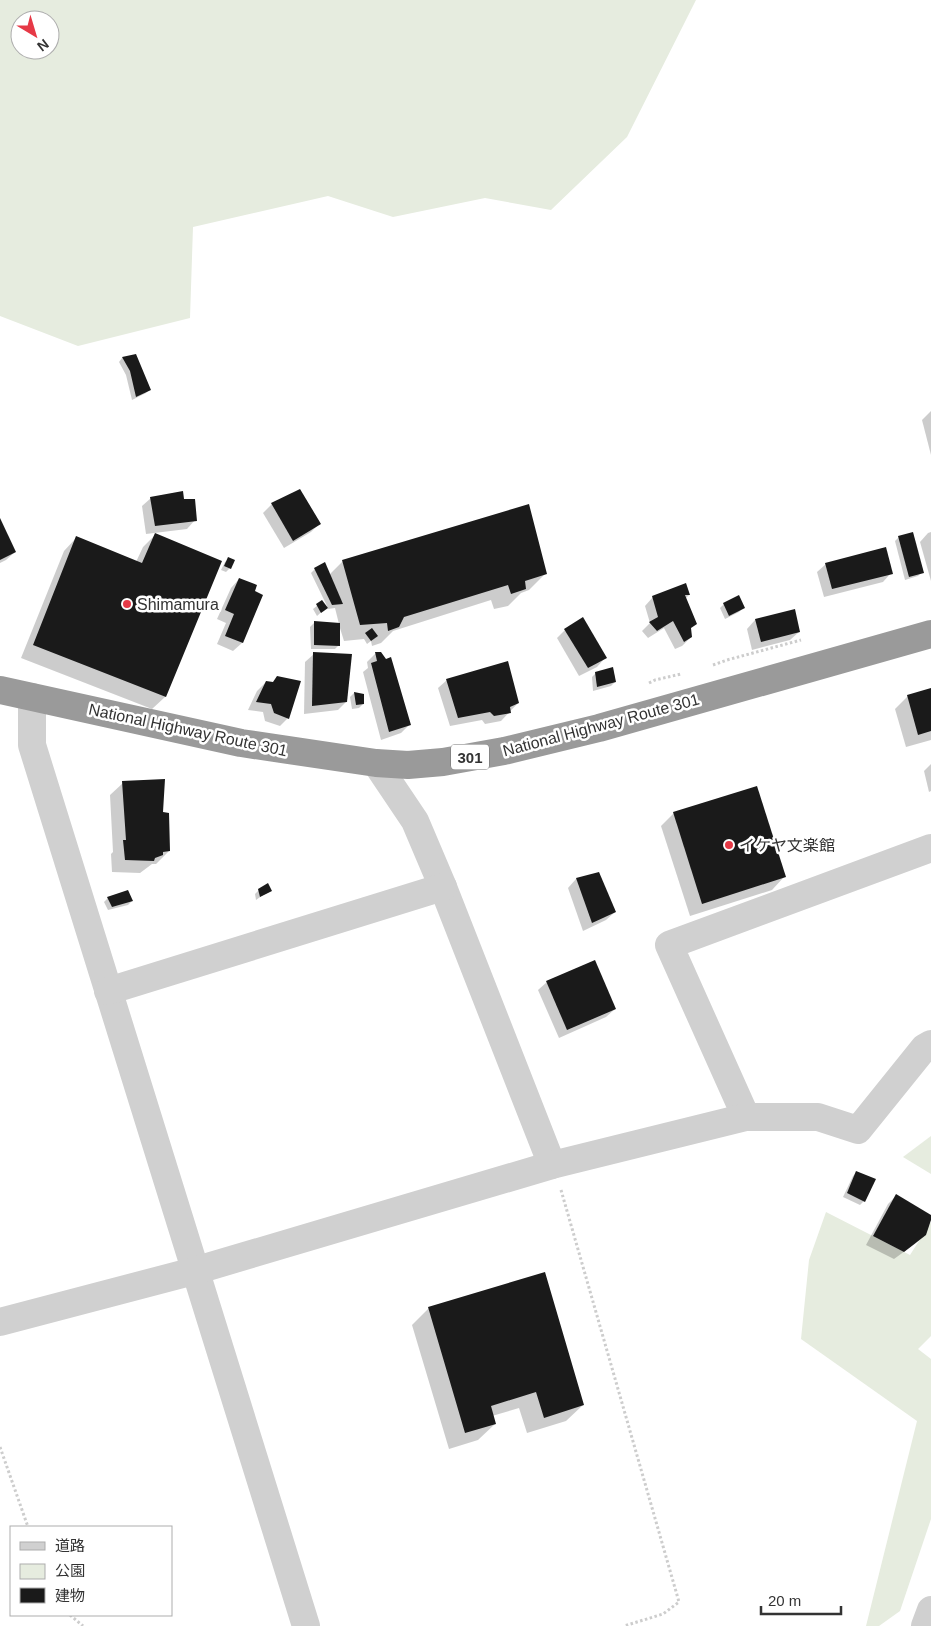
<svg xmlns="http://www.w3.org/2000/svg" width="931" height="1626" font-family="Arial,'Noto Sans JP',sans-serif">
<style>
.green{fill:#e6ecdf;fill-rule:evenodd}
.shadow{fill:#0003}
.building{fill:#1a1a1a}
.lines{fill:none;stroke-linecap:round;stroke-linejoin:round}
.path{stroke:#cdcdcd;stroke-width:3;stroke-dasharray:2.5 2.5;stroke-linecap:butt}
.minor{stroke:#d0d0d0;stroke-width:28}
.highway{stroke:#9a9a9a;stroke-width:28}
.poi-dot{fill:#e63946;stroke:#fff;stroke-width:2}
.labels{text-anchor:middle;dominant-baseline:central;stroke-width:5;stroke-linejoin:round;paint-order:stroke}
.shield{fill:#fff;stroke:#707070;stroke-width:1}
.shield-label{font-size:15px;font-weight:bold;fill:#333}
.poi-label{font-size:16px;fill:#333;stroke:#fff;text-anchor:start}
.street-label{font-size:16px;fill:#333;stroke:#fff}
</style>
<rect width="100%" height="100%" fill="#fff"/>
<g class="green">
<path d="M0 0H696L627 137 551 210 485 198 393 217 328 196 193 227 190 318 78 346 0 316ZM20 20H50V50H20Z"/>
<path d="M931 1136V1174L903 1157Z"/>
<path d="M826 1212 910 1255 931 1222V1336L918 1349 931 1359V1519L900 1611 879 1626H866L917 1421 801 1339 809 1260Z"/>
</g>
<g class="shadow">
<path d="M135 355 150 389 146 393 132 400 126 375 119 362 122 358Z"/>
<path d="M931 411V455L922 420Z"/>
<path d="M300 490 320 523 311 532 284 548 263 513 272 504Z"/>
<path d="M151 498 183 500 195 520 187 529 146 534 142 506Z"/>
<path d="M0 521 15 552 6 560 0 563Z"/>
<path d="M931 532V581L920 542 928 533Z"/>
<path d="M156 534 165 697 152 709 21 658 64 551 76 538 136 562 143 547Z"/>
<path d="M899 537 922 572 918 576 905 580 895 541Z"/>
<path d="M229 559 230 568 226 572 221 570 225 562Z"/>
<path d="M343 561 546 573 529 590 521 593 508 606 494 609 491 600 393 631 381 643 372 646 371 641 367 644 364 639 344 641 339 625V645L335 649H311L310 627 314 623 339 624 335 608 328 609 327 607 317 616 313 609 322 602 326 607 327 606 311 573 315 569 329 575Z"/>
<path d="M826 564 891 573 883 582 824 597 817 572Z"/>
<path d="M239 579 253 592 262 596 242 643 233 651 217 644 226 623 217 619 231 588Z"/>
<path d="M685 585 689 595 685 599 691 637 682 646 675 649 664 628 648 638 642 631 650 623 645 606 653 597Z"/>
<path d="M724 604 743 608 739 612 725 619 720 608Z"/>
<path d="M755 620 799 632 790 640 752 650 747 629Z"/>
<path d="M565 630 605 658 597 667 579 676 557 638Z"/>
<path d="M314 654 346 702 338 710 304 714 305 662Z"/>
<path d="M375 654H380L410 724 401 733 381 740 363 672 368 668 367 662Z"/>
<path d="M596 673 615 682 611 686 593 691 592 677Z"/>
<path d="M278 677 288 718 280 726 265 721 263 712 248 710 257 691 266 682 272 683Z"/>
<path d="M447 680 518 703 501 721 485 724 482 720 450 726 438 688Z"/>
<path d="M931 690V740L906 747 895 709 908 696Z"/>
<path d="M354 693 363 695V704L359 708 352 709 350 697Z"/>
<path d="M931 764V791L929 792 924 771Z"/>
<path d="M123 783 169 851 156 864H152L140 873 112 872 111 854 113 852 110 795Z"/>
<path d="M674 813 784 877 772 890 690 916 661 826Z"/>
<path d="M598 873 615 912 606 920 583 931 568 888 576 879Z"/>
<path d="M259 890H270L256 900 255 894Z"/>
<path d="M127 892 132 901 128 905 108 910 104 902 108 898Z"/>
<path d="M547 982 615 1009 606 1017 559 1038 538 990Z"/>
<path d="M857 1172 864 1201 860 1205 843 1197 853 1176Z"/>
<path d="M897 1195 925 1234 916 1243 894 1259 866 1245 888 1204Z"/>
<path d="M429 1308 583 1405 566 1421 527 1433 519 1408 492 1416 495 1424 478 1440 449 1449 412 1325Z"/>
</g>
<g class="building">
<path d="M136 354 151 390 136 397 130 371 122 357Z"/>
<path d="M300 489 321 524 293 541 271 503Z"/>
<path d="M183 491 184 499H195L197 521 155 526 150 497Z"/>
<path d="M529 504 547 574 525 581 526 589 511 594 508 585 404 617 399 627 388 631 387 623 360 625 342 560Z"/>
<path d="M0 518 16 552 0 560Z"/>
<path d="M913 532 924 573 909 577 898 536Z"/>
<path d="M155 533 222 561 166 697 33 645 76 536 142 563Z"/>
<path d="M886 547 893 574 832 589 825 563Z"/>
<path d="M228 557 235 560 231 569 224 566Z"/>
<path d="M325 562 343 604 332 605 314 568Z"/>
<path d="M239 578 257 585 255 591 263 595 243 643 225 636 234 614 225 610Z"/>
<path d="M686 583 690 595H685L697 624 691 628 692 637 684 642 673 621 657 631 649 622 658 617 652 596Z"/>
<path d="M739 595 745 608 729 616 723 603Z"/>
<path d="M322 600 328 608 321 613 316 604Z"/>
<path d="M795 609 800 632 761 642 755 619Z"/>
<path d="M583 617 607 658 588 668 564 629Z"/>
<path d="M314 621 340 623V646L314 645Z"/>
<path d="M372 628 378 636 371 641 365 633Z"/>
<path d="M313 652 352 654 347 702 312 706Z"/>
<path d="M375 652H381L386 659 391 657 411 725 389 732 371 663 377 661Z"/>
<path d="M508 661 519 703 510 707 511 713 494 716 490 712 458 718 446 679Z"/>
<path d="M613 667 616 682 597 687 595 672Z"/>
<path d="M277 676 301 681 289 719 274 713 271 704 256 702 266 681 273 682Z"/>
<path d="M931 688V731L918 735 907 695Z"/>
<path d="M354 692 364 694V704L356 705Z"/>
<path d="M165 779 163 812 169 813 170 851 163 852V855L155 858 154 861 125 860 123 840H126L122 781Z"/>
<path d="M757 786 786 877 702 904 673 812Z"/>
<path d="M599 872 616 912 592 923 576 878Z"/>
<path d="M268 883 272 891 260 897 258 889Z"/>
<path d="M128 890 133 901 112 907 107 897Z"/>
<path d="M595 960 616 1009 567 1030 546 981Z"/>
<path d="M856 1171 876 1179 865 1202 847 1193Z"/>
<path d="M896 1194 931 1215V1220L926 1235 904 1252 873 1236Z"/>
<path d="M545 1272 584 1405 544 1418 536 1392 491 1406 496 1424 465 1433 428 1307Z"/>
</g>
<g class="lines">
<g class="path">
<path d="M713 665 727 660 801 640"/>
<path d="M649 683 655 680 681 674"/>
<path d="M561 1190 679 1602 663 1614 624 1626"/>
<path d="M0 1447 28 1527"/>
<path d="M70 1615 83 1626"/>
</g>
<g class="minor">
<path d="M32 697V745L306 1626"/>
<path d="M376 763 415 821 443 887 552 1165"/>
<path d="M108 991 443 887"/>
<path d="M746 1117 669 945 931 848"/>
<path d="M0 1322 194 1271 552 1165 746 1117H818L858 1130 924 1048 931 1044"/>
<path d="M925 1626 931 1610"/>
</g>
<path class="highway" d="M0 690 241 743 376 763 408 765 443 762 504 751 599 728 931 634"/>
</g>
<g class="poi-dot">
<circle cx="127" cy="604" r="5"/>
<circle cx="729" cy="845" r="5"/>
</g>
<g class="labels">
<rect class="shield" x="451" y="744.5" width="38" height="25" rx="4"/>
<g class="shield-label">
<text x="470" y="757">301</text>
</g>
<g class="poi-label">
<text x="137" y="604">Shimamura</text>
<text x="739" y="845">イケヤ文楽館</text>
</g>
<g class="street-label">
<text transform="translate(601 725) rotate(-15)">National Highway Route 301</text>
<text transform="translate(188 730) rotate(12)">National Highway Route 301</text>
</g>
</g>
<rect x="10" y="1526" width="162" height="90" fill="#ffffff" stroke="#adadad"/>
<rect x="20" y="1542" width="25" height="8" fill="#d0d0d0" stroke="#adadad"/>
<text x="55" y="1551" font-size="15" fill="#333333">道路</text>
<rect x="20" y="1564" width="25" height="15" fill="#e6ecdf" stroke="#adadad"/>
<text x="55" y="1576" font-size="15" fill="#333333">公園</text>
<rect x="20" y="1588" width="25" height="15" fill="#1a1a1a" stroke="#adadad"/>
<text x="55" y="1601" font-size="15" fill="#333333">建物</text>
<g transform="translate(35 35) rotate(142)"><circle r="24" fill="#ffffff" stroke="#adadad"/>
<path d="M0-4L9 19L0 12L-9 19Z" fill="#e63946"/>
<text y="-8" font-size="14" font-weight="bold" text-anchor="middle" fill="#333333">N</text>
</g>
<path d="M761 1606v8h80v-8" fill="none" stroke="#333333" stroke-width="2.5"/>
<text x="768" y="1606" font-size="15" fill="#333333" stroke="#ffffff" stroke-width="4" paint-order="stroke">20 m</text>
</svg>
